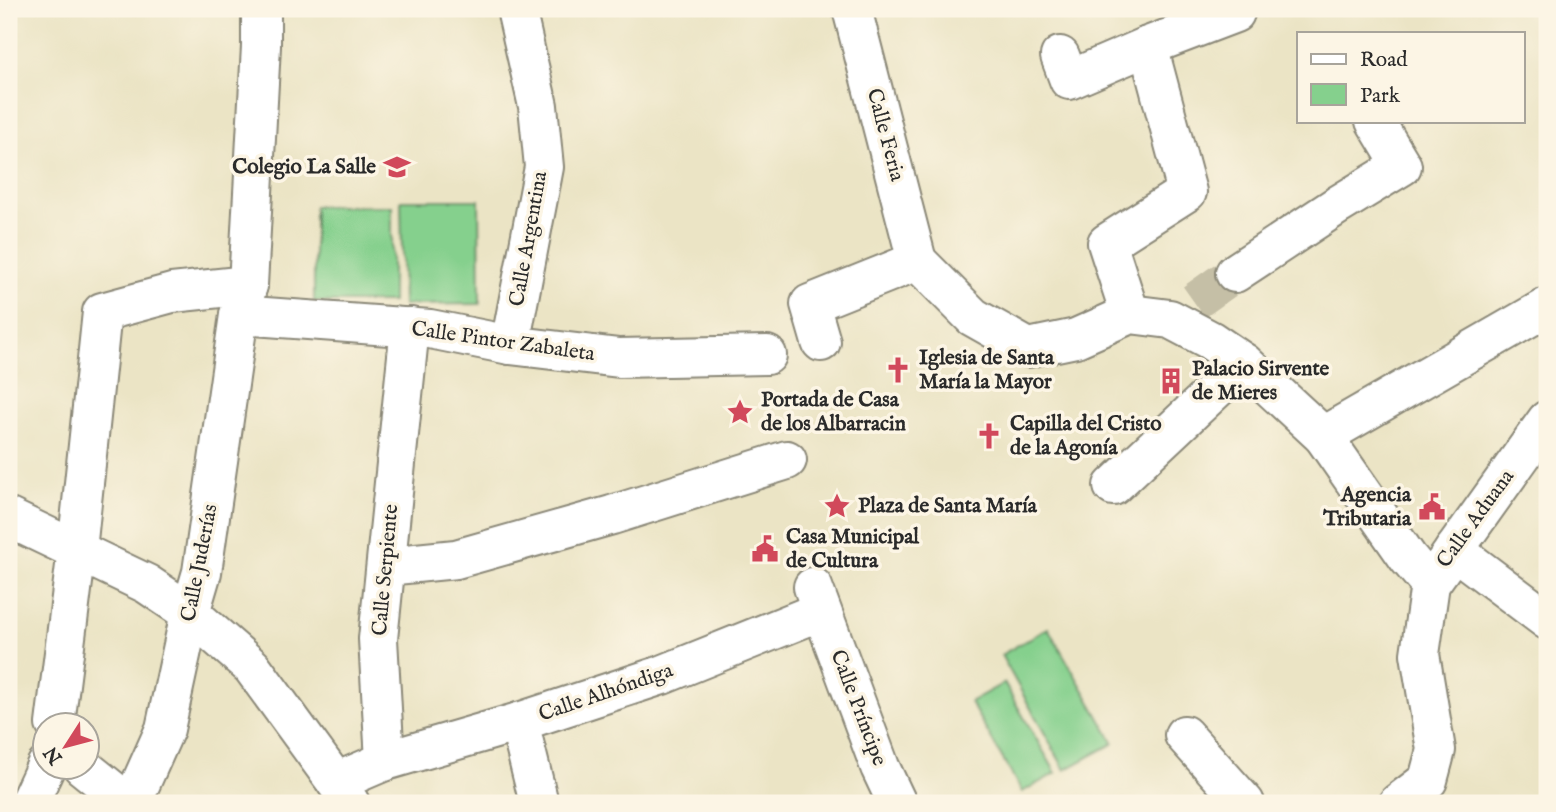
<svg xmlns="http://www.w3.org/2000/svg" width="1556" height="812" font-family="'IM FELL English',serif">
<style>
.green{fill:#85d08d;stroke:#587e5c;stroke-width:2}
.lines{fill:none;stroke-linecap:round;stroke-linejoin:round}
.minor-tunnel{stroke:#c5bfa6;stroke-width:38;stroke-dasharray:38 19;stroke-linecap:butt}
.minor-casing{stroke:#8b8878;stroke-width:42}
.minor{stroke:#fff;stroke-width:38}
.labels{text-anchor:middle;dominant-baseline:central;stroke-width:7;stroke-linejoin:round;paint-order:stroke}
.street-label{font-size:21px;fill:#2b2b2b;stroke:#fcf5e5}
.poi-label{font-size:21px;font-weight:bold;fill:#2b2b2b;stroke:#fcf5e5;text-anchor:start}
</style>
<rect width="100%" height="100%" fill="#fcf5e5"/>
<filter id="ink" filterUnits="userSpaceOnUse"><feTurbulence type="fractalNoise" baseFrequency=".0143" numOctaves="2"/><feDisplacementMap in="SourceGraphic" scale="14" xChannelSelector="R" yChannelSelector="G"/><feConvolveMatrix kernelMatrix="1 2 1 2 8 2 1 2 1" color-interpolation-filters="sRGB"/></filter>
<filter id="wash" filterUnits="userSpaceOnUse"><feTurbulence type="fractalNoise" baseFrequency=".00686" numOctaves="4" result="noise"/><feDisplacementMap in="SourceGraphic" scale="28" xChannelSelector="R" yChannelSelector="G"/><feGaussianBlur stdDeviation="1.57" result="paint"/><feColorMatrix in="noise" values="0 0 0 0 0 0 0 0 0 0 0 0 0 0 0 0 0 1.4 0 .05"/><feComposite in="paint" operator="in"/></filter>
<g filter="url(#wash)">
<rect width="100%" height="100%" fill="#ebe4c5"/>
<g class="green">
<path d="M401 200H479L480 304 403 305Z"/>
<rect x="314" y="206" width="78" height="96"/>
<path d="M1048 628 1114 743 1065 770 1001 655Z"/>
<path d="M1004 683 1056 773 1022 792 970 702Z"/>
</g>
</g>
<g filter="url(#ink)">
<g class="lines">
<path class="minor-tunnel" d="M1194 302 1235 273"/>
<g class="minor-casing">
<g id="minor">
<path d="M852 9 917 261"/>
<path d="M1060 56 1069 80 1148 46"/>
<path d="M917 261 973 317 1028 348 1076 338 1130 314 1170 319 1210 340 1244 363 1323 436 1408 558 1430 584"/>
<path d="M1235 273 1338 205 1402 166 1375 121"/>
<path d="M1130 314 1107 243 1187 192 1148 46 1235 13 1234 9"/>
<path d="M239 315 430 329 510 345 619 358 767 355"/>
<path d="M821 342 810 304 917 261"/>
<path d="M510 345 544 167 538 106 516 9"/>
<path d="M1323 436 1547 307"/>
<path d="M1113 486 1244 363"/>
<path d="M9 518 147 584 190 613 252 667 336 782 350 803"/>
<path d="M1454 550 1547 620"/>
<path d="M386 566 456 559 612 515 787 460"/>
<path d="M813 587 880 767 897 803"/>
<path d="M519 722 539 803"/>
<path d="M55 724 77 550 102 312 172 293 248 285"/>
<path d="M1184 735 1245 803"/>
<path d="M385 761 519 722 662 675 821 611"/>
<path d="M82 766 128 803"/>
<path d="M336 782 385 761 378 639 410 327"/>
<path d="M29 803 46 766"/>
<path d="M132 803 165 729 190 613 202 572 239 315 248 285 261 46V9"/>
<path d="M1398 803 1428 780 1436 750 1420 654 1430 584 1547 420"/>
</g>
</g>
<use href="#minor" class="minor"/>
</g>
</g>
<defs>
<g id="school-bare" transform="scale(2.1)"><path d="M0-5L7-2L0 1L-7-2ZM-4 1L0 2.5L4 1V4Q0 6-4 4Z" fill="#d1495b" stroke="#fcf5e5" stroke-width="2.5" paint-order="stroke"/></g>
<g id="church-bare" transform="scale(2.1)"><path d="M-1.2-6h2.4v3.5h3.3v2.4h-3.3V6h-2.4V-.1h-3.3v-2.4h3.3Z" fill="#d1495b" stroke="#fcf5e5" stroke-width="2.5" paint-order="stroke"/></g>
<g id="building-bare" transform="scale(2.1)"><path d="M-4-6H4V6H1V3H-1V6H-4ZM-2.5-4.3h1.7v1.8h-1.7ZM.8-4.3h1.7v1.8H.8ZM-2.5-1h1.7V.8h-1.7ZM.8-1h1.7V.8H.8Z" fill="#d1495b" stroke="#fcf5e5" stroke-width="2.5" paint-order="stroke"/></g>
<g id="sight-bare" transform="scale(2.1)"><path d="M0-6L1.8-2.2L6-1.7L2.9 1.2L3.7 5.4L0 3.3L-3.7 5.4L-2.9 1.2L-6-1.7L-1.8-2.2Z" fill="#d1495b" stroke="#fcf5e5" stroke-width="2.5" paint-order="stroke"/></g>
<g id="civic-bare" transform="scale(2.1)"><path d="M-.6-6.5H3V-4.5H.6V-3L4-1V1h2V6H-6V1h2V-1L-.6-3ZM-1.2 2.5V6h2.4V2.5Z" fill="#d1495b" stroke="#fcf5e5" stroke-width="2.5" paint-order="stroke"/></g>
</defs>
<g fill-rule="evenodd">
<use href="#school-bare" x="397" y="167"/>
<use href="#church-bare" x="898" y="370"/>
<use href="#building-bare" x="1171" y="381"/>
<use href="#sight-bare" x="740" y="412"/>
<use href="#church-bare" x="989" y="436"/>
<use href="#sight-bare" x="837" y="506"/>
<use href="#civic-bare" x="1432" y="507"/>
<use href="#civic-bare" x="765" y="549"/>
</g>
<g class="labels">
<g class="street-label">
<text transform="translate(885 135) rotate(75)">Calle Feria</text>
<text transform="translate(529 239) rotate(-80)">Calle Argentina</text>
<text transform="translate(503 342) rotate(8)">Calle Pintor Zabaleta</text>
<text transform="translate(1476 519) rotate(-54)">Calle Aduana</text>
<text transform="translate(200 563) rotate(-79)">Calle Juderías</text>
<text transform="translate(386 570) rotate(-85)">Calle Serpiente</text>
<text transform="translate(606 693) rotate(-19)">Calle Alhóndiga</text>
<text transform="translate(858 708) rotate(69)">Calle Príncipe</text>
</g>
<g class="poi-label">
<text x="376" y="167" text-anchor="end">Colegio La Salle</text>
<text x="919" y="358">Iglesia de Santa<tspan x="919" dy="24">María la Mayor</tspan></text>
<text x="1192" y="369">Palacio Sirvente<tspan x="1192" dy="24">de Mieres</tspan></text>
<text x="761" y="400">Portada de Casa<tspan x="761" dy="24">de los Albarracin</tspan></text>
<text x="1010" y="424">Capilla del Cristo<tspan x="1010" dy="24">de la Agonía</tspan></text>
<text x="1411" y="495" text-anchor="end">Agencia<tspan x="1411" dy="24">Tributaria</tspan></text>
<text x="858" y="506">Plaza de Santa María</text>
<text x="786" y="537">Casa Municipal<tspan x="786" dy="24">de Cultura</tspan></text>
</g>
</g>
<rect width="1556" height="812" fill="none" stroke="#fcf5e5" stroke-width="35"/>
<rect x="1297" y="32" width="228" height="91" fill="#fcf5e5" stroke="#a8a49b" stroke-width="2"/>
<rect x="1311" y="54" width="35" height="10" fill="#ffffff" stroke="#a8a49b" stroke-width="2"/>
<text x="1360" y="66" font-size="21" fill="#2b2b2b">Road</text>
<rect x="1311" y="84" width="35" height="21" fill="#85d08d" stroke="#a8a49b" stroke-width="2"/>
<text x="1360" y="102" font-size="21" fill="#2b2b2b">Park</text>
<g transform="translate(66 746) rotate(234)"><circle r="33" fill="#fcf5e5" stroke="#a8a49b" stroke-width="2"/>
<path d="M0-5L12 26L0 18L-12 26Z" fill="#d1495b"/>
<text y="-10" font-size="19" font-weight="bold" text-anchor="middle" fill="#2b2b2b">N</text>
</g>
</svg>
